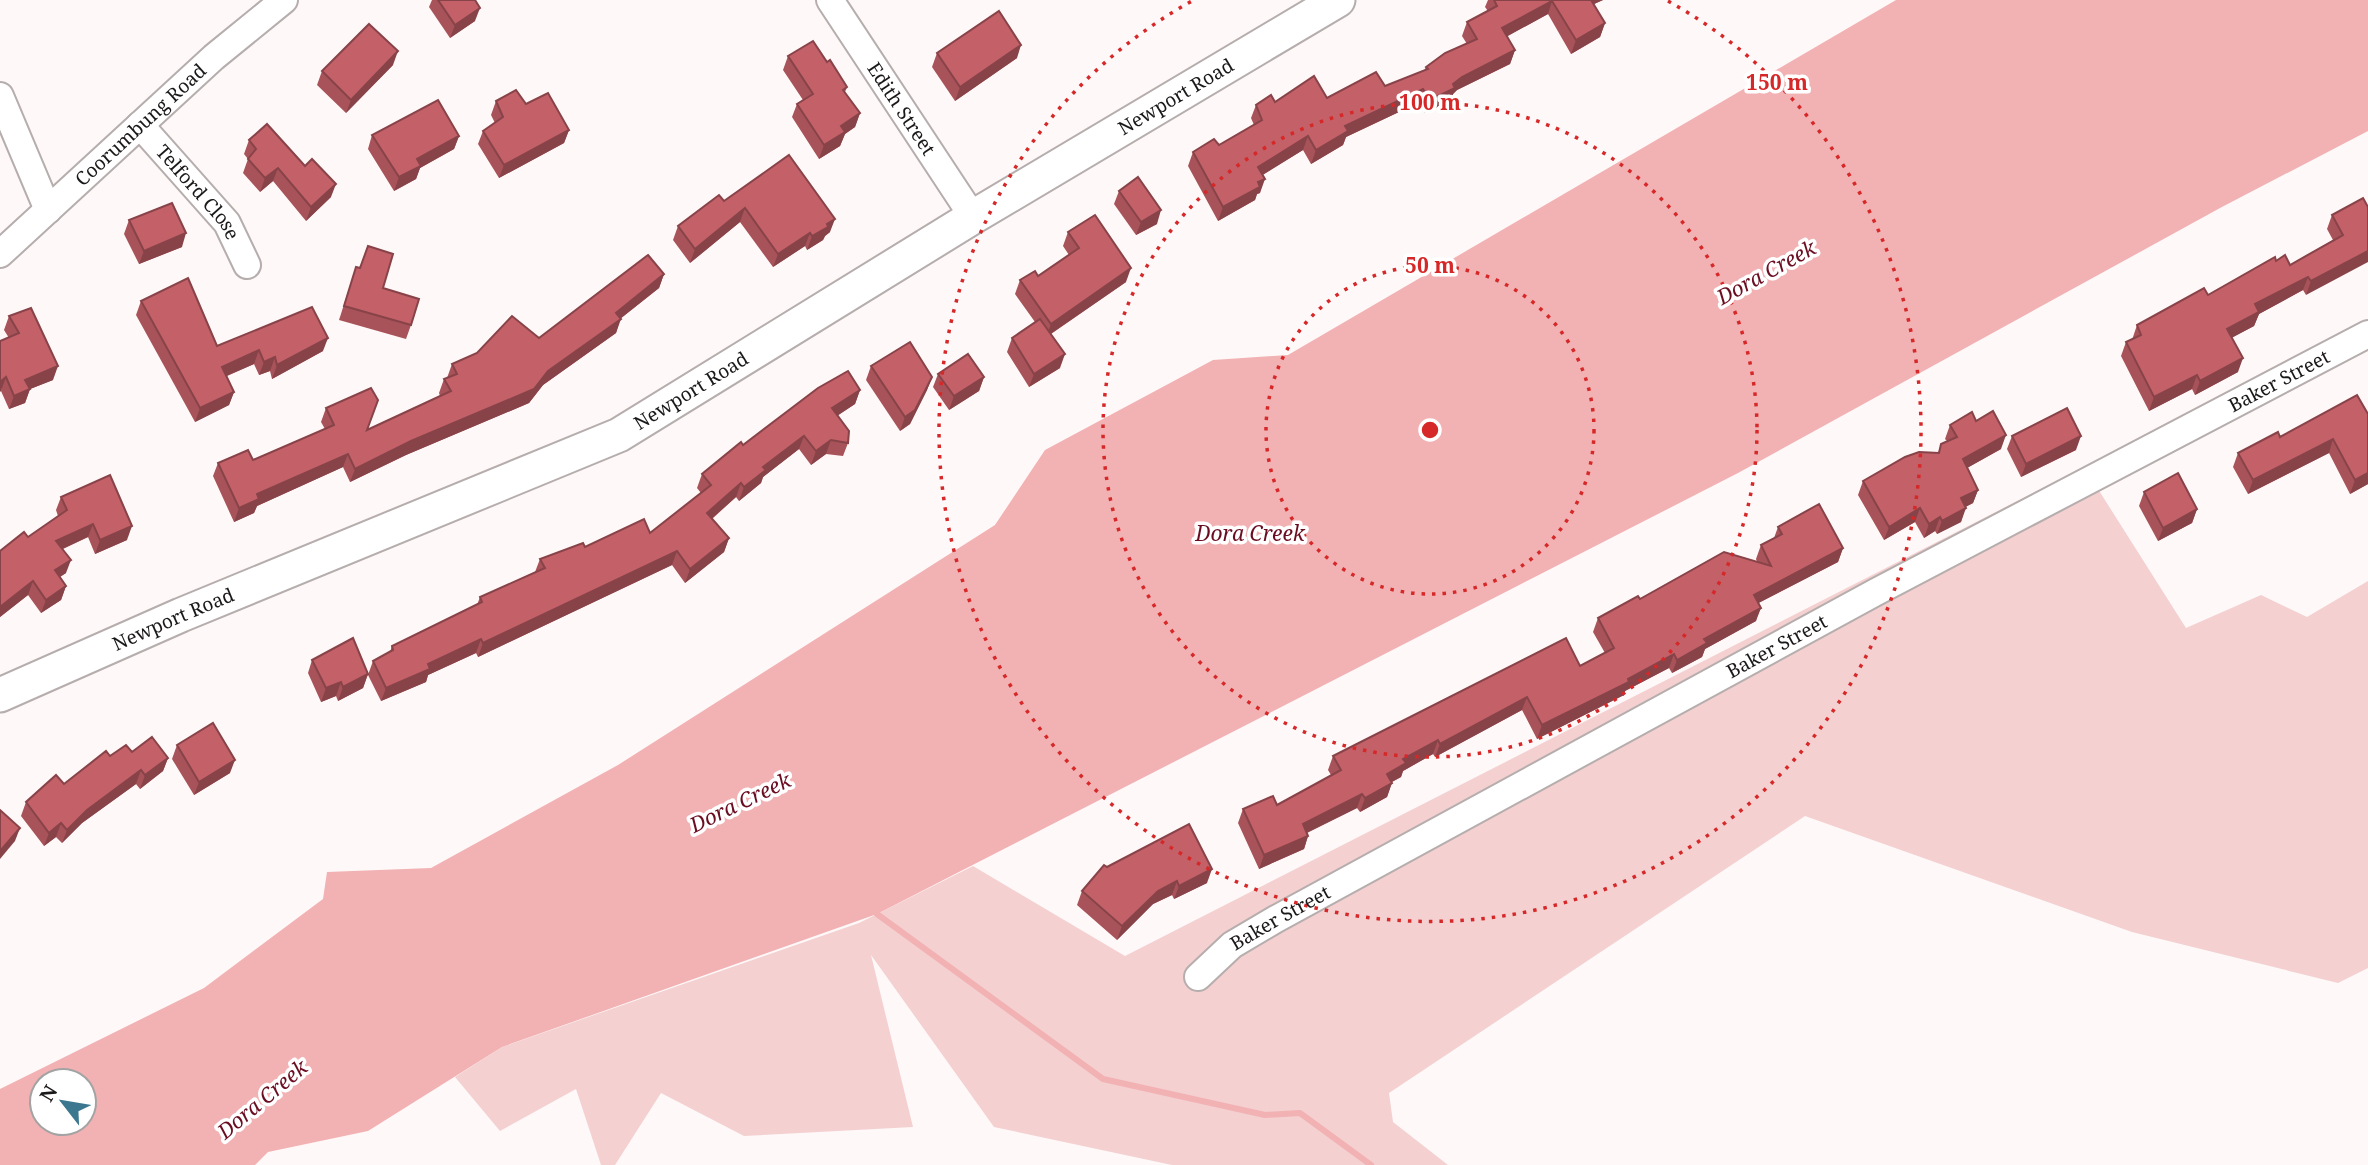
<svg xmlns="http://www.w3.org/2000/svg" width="2368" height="1165" font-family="'Noto Serif',serif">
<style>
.green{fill:#f4d0d1}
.water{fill:#f2b1b3;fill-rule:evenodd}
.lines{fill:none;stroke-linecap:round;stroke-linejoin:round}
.stream{stroke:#f2b1b3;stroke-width:6}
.minor-casing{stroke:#b6adad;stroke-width:30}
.tertiary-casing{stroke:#b6adad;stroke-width:37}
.minor{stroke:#fff;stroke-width:26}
.tertiary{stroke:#fff;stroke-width:33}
.wall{fill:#a85359}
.shaded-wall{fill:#884349}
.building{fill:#c36068;stroke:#884349;stroke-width:2}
.ring{fill:none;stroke:#d62828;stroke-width:3.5;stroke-dasharray:3.5 7}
.labels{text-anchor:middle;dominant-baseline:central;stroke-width:7;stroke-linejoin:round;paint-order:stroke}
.street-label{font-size:19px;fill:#1b1818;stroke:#fff}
.water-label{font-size:21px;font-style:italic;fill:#6b0d21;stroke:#fff}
.centre{fill:#d62828;stroke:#fff;stroke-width:3.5}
.ring-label{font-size:21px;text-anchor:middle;font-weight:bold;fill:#d62828;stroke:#fff;stroke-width:7;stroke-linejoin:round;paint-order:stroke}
</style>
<rect width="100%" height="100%" fill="#fef8f8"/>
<path class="green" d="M2084 467 2186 628 2261 595 2307 617 2368 581V968L2338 983 2132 932 1805 816 1389 1093 1393 1122 1448 1165H1172L994 1127 871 955 913 1127 744 1136 661 1093 615 1165H601L576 1089 500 1131 455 1077 502 1047 859 923 973 866 1125 956Z"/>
<path class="water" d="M1896 0H2368V131L2220 208 1738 473 877 914 502 1047 368 1131 268 1152 255 1165H0V1089L204 988 323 899 327 872 431 868 618 765 995 525 1045 450 1213 360 1288 355ZM42 1081H84V1123H42Z"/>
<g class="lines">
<path class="stream" d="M877 914 1103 1079 1265 1115 1300 1113 1371 1165"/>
<g class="minor-casing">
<g id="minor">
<path id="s1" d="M830 0 973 217"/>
<path d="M0 96 48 210"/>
<path id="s2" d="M140 125 227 223 247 265"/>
<path id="s3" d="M0 254 214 57 284 0"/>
<path id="s4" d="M1198 977 1232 945 1276 919 1876 592 2368 334"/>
</g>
</g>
<g class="tertiary-casing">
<g id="tertiary">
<path id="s5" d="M0 695 181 615 619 435 973 217 1338 0"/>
</g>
</g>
<use href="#minor" class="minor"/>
<use href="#tertiary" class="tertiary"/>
</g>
<g class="wall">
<path d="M432 0H475V21L450 38 429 7Z"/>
<path d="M1488 0H1603L1594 4 1605 23 1600 37 1571 54 1548 14 1507 36 1515 50 1510 64 1457 90 1453 94 1450 101 1425 113 1418 103 1346 137 1343 145 1311 164 1303 150 1262 175 1260 193 1257 194 1255 200 1218 221 1188 166 1193 152 1219 145 1254 125 1251 118 1256 105 1275 102 1327 98 1385 86 1424 71 1426 67 1467 44 1462 36 1467 22 1488 11 1485 7Z"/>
<path d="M937 53 1017 58 955 101 932 67Z"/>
<path d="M788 56 827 62 847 87 845 92 860 113 855 127 845 134 840 146 819 159 792 117 797 104 803 100 783 70Z"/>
<path d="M393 65 346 113 317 85 322 71Z"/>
<path d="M496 101 526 104 569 130 564 143 499 178 478 144 483 131 495 123 491 115Z"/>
<path d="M372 135 459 136 454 149 420 168 416 179 394 191 368 149Z"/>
<path d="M249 140 331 197 306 221 273 181 260 192 243 173 248 159 244 154Z"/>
<path d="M1119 191 1157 224 1136 235 1114 204Z"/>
<path d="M724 201 830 232 825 236 823 240 807 250 805 246 773 267 740 222 690 263 673 240 678 226Z"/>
<path d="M2368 207 2306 295 2303 290 2259 314 2254 326 2231 338 2238 372 2195 395 2192 389 2149 411 2121 356 2126 342 2132 340 2137 325 2208 295 2276 261 2290 265 2333 240 2327 229 2332 215Z"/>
<path d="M129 220 182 247 139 264 124 234Z"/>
<path d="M1068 232 1126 282 1051 334 1060 368 1029 387 1007 352 1012 338 1035 322 1015 294 1020 280 1038 276 1069 255 1063 246Z"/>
<path d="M356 267 383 288 411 325 406 339 339 320Z"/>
<path d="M664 274 659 288 620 319 616 333 543 385 529 403 406 455 350 482 343 467 257 506 254 513 234 522 213 476 218 463 253 460 325 429 321 422 326 408 367 430 440 396 439 393 444 379 447 378 452 364 539 338Z"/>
<path d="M141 301 217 346 323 351 272 379 270 371 259 375 254 364 227 376 234 392 229 405 195 422 136 315Z"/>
<path d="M9 316 53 380 30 389 25 403 9 409 1 391 9 338 4 330Z"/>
<path d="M871 366 932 377 927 390 910 424 900 431 866 380Z"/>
<path d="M938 374 984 377 979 391 949 410 933 387Z"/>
<path d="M860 390 855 404 838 415 848 443 843 456 826 454 811 465 799 449 763 477 761 483 739 501 736 497 712 519 729 538 724 552 685 583 672 565 478 657 476 653 428 675 426 682 381 701 368 675 373 661 390 652 392 646 477 605 480 597 535 572 540 559 585 547 650 533 701 493 697 488 702 474 743 445Z"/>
<path d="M2357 395 2368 484 2350 494 2329 453 2248 494 2233 467 2238 453 2280 437Z"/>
<path d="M1976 421 2001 449 1967 468 1978 490 1973 503 1965 507 1961 522 1937 534 1935 531 1924 538 1915 522 1884 540 1858 495 1863 481 1938 453 1941 444 1947 441 1945 439 1950 425Z"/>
<path d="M2012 436 2076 450 2021 477 2007 449Z"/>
<path d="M2144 492 2197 509 2192 523 2158 541 2139 506Z"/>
<path d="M61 497 127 540 95 554 88 537 63 549 66 573 60 577 66 586 61 600 41 613 28 595 0 617V551L28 537 58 516 56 510Z"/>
<path d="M1778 527 1843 548 1838 562 1758 603 1756 621 1705 649 1702 657 1672 673 1669 668 1625 691 1624 695 1537 739 1522 710 1435 757 1433 754 1403 771 1401 777 1392 782 1387 797 1360 812 1357 808 1307 833 1308 836 1304 849 1259 869 1238 823 1243 809 1277 805 1331 775 1328 770 1333 756 1580 666 1605 653 1593 632 1598 618 1640 599 1757 562 1756 559 1761 545 1774 538Z"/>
<path d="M312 660 368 674 363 688 338 701 336 696 321 702 308 673Z"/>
<path d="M177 745 230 773 194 795 172 759Z"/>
<path d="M132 752 168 758 163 771 140 789 136 784 82 823 62 843 56 837 44 846 21 816 26 802 64 784 110 756Z"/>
<path d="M1107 867 1207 883 1174 899 1172 895 1153 904 1117 940 1077 905 1082 891Z"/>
</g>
<g class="shaded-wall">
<path d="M1587 0H1603L1583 9Z"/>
<path d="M1552 1 1548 14 1497 42 1502 28Z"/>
<path d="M480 8 475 21 450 38 455 25Z"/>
<path d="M1605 23 1600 37 1571 54 1576 40Z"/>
<path d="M1021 45 1017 58 955 101 960 87Z"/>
<path d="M1515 50 1510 64 1457 90 1453 94 1450 101 1425 113 1430 100 1462 77Z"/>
<path d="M398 51 393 65 346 113 351 100Z"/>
<path d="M1423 89 1418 103 1346 137 1343 145 1311 164 1316 150 1345 126Z"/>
<path d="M860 113 855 127 845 134 840 146 819 159 824 145 841 126Z"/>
<path d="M569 130 564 143 499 178 504 165Z"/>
<path d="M459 136 454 149 420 168 416 179 394 191 399 177 417 159Z"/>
<path d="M1308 136 1303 150 1253 181 1258 167Z"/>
<path d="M278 168 273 181 260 192 265 178Z"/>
<path d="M1265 179 1260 193 1257 194 1255 200 1218 221 1223 207 1258 182Z"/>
<path d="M336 184 331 197 306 221 311 207Z"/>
<path d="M745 208 740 222 690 263 695 249Z"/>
<path d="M1161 210 1157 224 1136 235 1141 222Z"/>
<path d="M835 219 830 232 825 236 823 240 807 250 812 236 827 224Z"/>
<path d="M186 233 182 247 139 264 144 251Z"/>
<path d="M810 233 805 246 773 267 778 254Z"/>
<path d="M2368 251V262L2306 295 2311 281Z"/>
<path d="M1131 268 1126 282 1046 337 1051 324Z"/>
<path d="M664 274 659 288 611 326 616 313Z"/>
<path d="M2308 277 2303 290 2259 314 2254 326 2222 343 2227 329 2255 304Z"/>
<path d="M621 319 616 333 543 385 529 403 406 455 350 482 355 469 548 371Z"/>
<path d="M328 338 323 351 272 379 277 365Z"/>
<path d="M259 350 254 364 217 380 222 367Z"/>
<path d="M1065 354 1060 368 1029 387 1034 374Z"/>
<path d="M275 357 270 371 259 375 264 362Z"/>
<path d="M2243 358 2238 372 2195 395 2200 381Z"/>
<path d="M58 366 53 380 20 393 25 380Z"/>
<path d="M2197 375 2192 389 2149 411 2154 397Z"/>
<path d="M6 377 1 391 0 392V382Z"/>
<path d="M932 377 927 390 910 424 900 431 905 417Z"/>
<path d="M984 377 979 391 949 410 954 396Z"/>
<path d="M30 389 25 403 9 409 14 396Z"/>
<path d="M860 390 855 404 828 422 832 408Z"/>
<path d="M234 392 229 405 195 422 200 408Z"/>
<path d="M2006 435 2001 449 1958 473 1963 459Z"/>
<path d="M804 436 799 449 763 477 761 483 739 501 744 487 763 467Z"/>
<path d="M2081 436 2076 450 2021 477 2026 464Z"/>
<path d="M2333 439 2329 453 2248 494 2253 480Z"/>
<path d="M831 440 826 454 811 465 816 451Z"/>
<path d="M348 454 343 467 257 506 254 513 234 522 239 508 257 494Z"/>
<path d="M2368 473V484L2350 494 2355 480Z"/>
<path d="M741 483 736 497 702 527 707 513Z"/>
<path d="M1978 490 1973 503 1956 512 1961 498Z"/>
<path d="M1920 508 1915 522 1884 540 1889 527Z"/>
<path d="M1966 508 1961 522 1937 534 1942 521Z"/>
<path d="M2197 509 2192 523 2158 541 2163 528Z"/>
<path d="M1940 517 1935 531 1924 538 1929 524Z"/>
<path d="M93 524 88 537 51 554 56 541Z"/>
<path d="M132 526 127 540 95 554 100 540Z"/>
<path d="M729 538 724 552 685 583 690 569Z"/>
<path d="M1843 548 1838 562 1749 608 1754 595Z"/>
<path d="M677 551 672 565 478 657 483 643Z"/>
<path d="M71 560 66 573 50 583 55 570Z"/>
<path d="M33 581 28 595 0 617V607Z"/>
<path d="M66 586 61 600 41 613 46 600Z"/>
<path d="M1761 608 1756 621 1705 649 1702 657 1672 673 1677 660 1704 639Z"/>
<path d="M481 639 476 653 428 675 426 682 381 701 386 688 428 664Z"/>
<path d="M1674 654 1669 668 1625 691 1624 695 1537 739 1542 725Z"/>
<path d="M368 674 363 688 338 701 343 687Z"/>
<path d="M341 682 336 696 321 702 326 688Z"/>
<path d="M1527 697 1522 710 1435 757 1440 744Z"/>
<path d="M1438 740 1433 754 1403 771 1401 777 1382 787 1387 774 1403 759Z"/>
<path d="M168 758 163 771 140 789 145 775Z"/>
<path d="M235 760 230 773 194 795 199 782Z"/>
<path d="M141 770 136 784 82 823 62 843 67 830 87 810Z"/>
<path d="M1392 783 1387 797 1360 812 1365 798Z"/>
<path d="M1362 794 1357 808 1298 837 1303 824Z"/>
<path d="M61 823 56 837 44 846 49 833Z"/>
<path d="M20 828 15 841 0 859V851Z"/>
<path d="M1308 836 1304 849 1259 869 1264 855Z"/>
<path d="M1212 869 1207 883 1174 899 1179 886Z"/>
<path d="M1177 881 1172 895 1153 904 1117 940 1122 926 1158 891Z"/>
</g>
<g class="building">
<path d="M438 0H475L480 8 455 25Z"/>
<path d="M1494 0H1591L1605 23 1576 40 1552 1 1502 28 1515 50 1462 77 1453 84 1455 88 1430 100 1423 89 1345 126 1348 131 1316 150 1308 136 1258 167 1265 179 1258 182 1260 187 1223 207 1193 152 1214 139 1219 145 1262 120 1256 105 1271 95 1275 102 1314 76 1327 98 1376 72 1385 86 1428 69 1426 67 1445 53 1477 39 1467 22 1497 6Z"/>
<path d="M999 11 1021 45 960 87 937 53Z"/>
<path d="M369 24 398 51 351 100 322 71Z"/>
<path d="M813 41 827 62 830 60 847 87 843 90 860 113 841 126 845 132 824 145 797 104 813 94 788 56Z"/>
<path d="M516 90 526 104 548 93 569 130 504 165 483 131 503 117 496 101Z"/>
<path d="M438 100 459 136 417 159 421 166 399 177 372 135Z"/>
<path d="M267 124 305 166 312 159 336 184 311 207 278 168 265 178 248 159 256 149 249 140Z"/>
<path d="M789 155 835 219 827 224 828 227 812 236 810 233 778 254 745 208 695 249 678 226 719 195 724 201Z"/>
<path d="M1138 177 1161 210 1141 222 1119 191Z"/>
<path d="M2363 198 2368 207V251L2311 281 2308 277 2255 304 2259 312 2227 329 2243 358 2200 381 2197 375 2154 397 2126 342 2141 335 2137 325 2204 288 2208 295 2275 257 2276 261 2285 255 2290 265 2343 235 2332 215Z"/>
<path d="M172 203 186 233 144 251 129 220Z"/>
<path d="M1095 215 1131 268 1051 324 1020 280 1035 271 1038 276 1079 248 1068 232Z"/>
<path d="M368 246 393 254 383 288 419 299 411 325 344 306 356 267 360 268Z"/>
<path d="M648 255 664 274 616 313 621 319 548 371 534 389 411 441 355 469 348 454 257 494 259 499 239 508 218 463 248 450 253 460 334 425 326 408 371 388 378 400 367 430 451 391 444 379 457 374 452 364 477 353 512 316 539 338Z"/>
<path d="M188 278 217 346 312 307 328 338 277 365 275 357 264 362 259 350 222 367 234 392 200 408 141 301Z"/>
<path d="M31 308 58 366 25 380 30 389 14 396 6 377 0 382V341L19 333 9 316Z"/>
<path d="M1040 319 1065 354 1034 374 1012 338Z"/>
<path d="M910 342 932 377 915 410 905 417 871 366Z"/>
<path d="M968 354 984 377 954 396 938 374Z"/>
<path d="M848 371 860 390 832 408 849 431 848 443 831 440 816 451 804 436 763 467 766 470 744 487 741 483 707 513 729 538 690 569 677 551 483 643 481 639 428 664 430 669 386 688 373 661 393 650 392 646 482 602 480 597 545 568 540 559 583 543 585 547 644 519 650 533 711 485 702 474 741 442 743 445 818 388Z"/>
<path d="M2357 395 2368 414V473L2355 480 2333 439 2253 480 2238 453 2278 432 2280 437Z"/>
<path d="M2067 408 2081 436 2026 464 2012 436Z"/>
<path d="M1993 411 2006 435 1963 459 1978 490 1961 498 1966 508 1942 521 1940 517 1929 524 1920 508 1889 527 1863 481 1905 457 1919 452 1939 453 1941 444 1957 437 1950 425 1972 412 1976 421Z"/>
<path d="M2178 473 2197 509 2163 528 2144 492Z"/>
<path d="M110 475 132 526 100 540 93 524 56 541 71 560 55 570 66 586 46 600 33 581 0 607V551L24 532 28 537 67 510 61 497Z"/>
<path d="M1819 504 1843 548 1754 595 1761 608 1704 639 1707 643 1677 660 1674 654 1628 679 1629 682 1542 725 1527 697 1440 744 1438 740 1403 759 1406 763 1387 774 1392 783 1365 798 1362 794 1303 824 1308 836 1264 855 1243 809 1273 796 1277 805 1341 770 1333 756 1566 638 1580 666 1614 648 1598 618 1638 596 1640 599 1724 552 1771 566 1761 545 1782 534 1778 527Z"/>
<path d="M353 638 368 674 343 687 341 682 326 688 312 660Z"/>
<path d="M213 723 235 760 199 782 177 745Z"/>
<path d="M152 737 168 758 145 775 141 770 87 810 67 830 61 823 49 833 26 802 56 775 64 784 106 751 110 756 126 745 132 752Z"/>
<path d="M0 810 20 828 0 851Z"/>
<path d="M1189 824 1212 869 1179 886 1177 881 1158 891 1122 926 1082 891 1104 865 1107 867Z"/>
</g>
<g class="ring">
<circle cx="1430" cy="430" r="164"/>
<circle cx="1430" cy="430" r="327"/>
<path d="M1668 1A491 491 0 1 1 1192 1"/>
</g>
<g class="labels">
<g class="street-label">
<text stroke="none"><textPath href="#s5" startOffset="1323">Newport Road</textPath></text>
<text stroke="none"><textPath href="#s1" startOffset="130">Edith Street</textPath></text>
<text stroke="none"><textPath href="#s3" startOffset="191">Coorumbung Road</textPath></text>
<text stroke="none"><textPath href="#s2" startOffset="89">Telford Close</textPath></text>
<text stroke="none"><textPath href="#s4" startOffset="1236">Baker Street</textPath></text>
<text stroke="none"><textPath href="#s5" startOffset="756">Newport Road</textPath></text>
<text stroke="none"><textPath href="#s5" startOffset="189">Newport Road</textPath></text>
<text stroke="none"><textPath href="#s4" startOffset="668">Baker Street</textPath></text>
<text stroke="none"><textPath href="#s4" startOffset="102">Baker Street</textPath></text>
</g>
<g class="water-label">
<text transform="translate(1766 272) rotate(-29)">Dora Creek</text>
<text x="1250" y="533">Dora Creek</text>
<text transform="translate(740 802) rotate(-26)">Dora Creek</text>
<text transform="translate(262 1099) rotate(-40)">Dora Creek</text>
</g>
</g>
<circle cx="1430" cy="430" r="10" class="centre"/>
<g class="ring-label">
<text x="1777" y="90">150 m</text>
<text x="1430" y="110">100 m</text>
<text x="1430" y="273">50 m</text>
</g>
<g transform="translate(63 1102) rotate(301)"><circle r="33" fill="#ffffff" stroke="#a4a3a3" stroke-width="2"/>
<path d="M0-5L12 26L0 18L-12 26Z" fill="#3b778e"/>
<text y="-10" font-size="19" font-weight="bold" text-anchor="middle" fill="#1b1818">N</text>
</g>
</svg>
